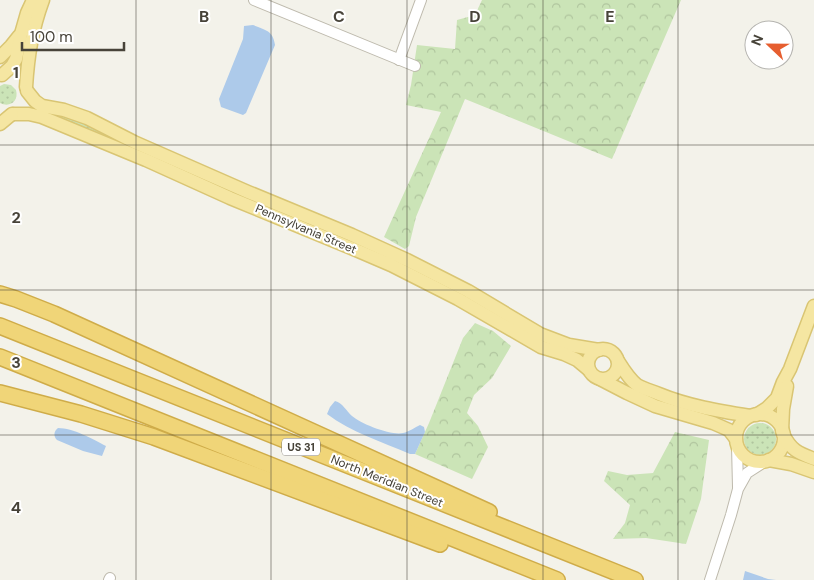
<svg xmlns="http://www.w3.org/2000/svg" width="814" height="580" font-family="'DM Sans',sans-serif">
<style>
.grass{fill:url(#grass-dots)}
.forest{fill:url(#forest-crowns)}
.water{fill:#adcaea}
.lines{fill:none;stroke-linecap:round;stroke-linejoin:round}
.minor-casing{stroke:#bebaad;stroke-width:12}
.major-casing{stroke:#d9c573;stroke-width:15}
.highway-casing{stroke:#cfac49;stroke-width:18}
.minor{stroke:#fff;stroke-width:10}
.major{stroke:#f5e6a2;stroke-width:12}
.highway{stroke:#f0d578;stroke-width:15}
.grid{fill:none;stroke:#474339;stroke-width:1;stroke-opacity:0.55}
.labels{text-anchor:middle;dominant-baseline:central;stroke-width:4;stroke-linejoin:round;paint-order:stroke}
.shield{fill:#fff;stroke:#7e7b74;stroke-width:1}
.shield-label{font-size:11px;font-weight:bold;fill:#474339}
.street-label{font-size:12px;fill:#474339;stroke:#fff}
.grid-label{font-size:16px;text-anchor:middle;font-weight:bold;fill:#474339;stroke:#fff;stroke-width:4;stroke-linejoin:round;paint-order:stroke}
</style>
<defs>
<pattern id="grass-dots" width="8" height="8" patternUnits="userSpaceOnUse" patternTransform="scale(1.25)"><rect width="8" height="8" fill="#cbe4b7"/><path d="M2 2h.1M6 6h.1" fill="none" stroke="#b0c59e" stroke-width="1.8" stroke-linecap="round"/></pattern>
<pattern id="forest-crowns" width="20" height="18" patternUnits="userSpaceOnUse" patternTransform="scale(1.25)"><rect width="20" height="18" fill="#cbe4b7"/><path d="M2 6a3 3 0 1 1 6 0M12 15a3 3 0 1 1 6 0" fill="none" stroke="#b0c59e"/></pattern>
</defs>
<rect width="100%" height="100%" fill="#f3f2ea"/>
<g class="grass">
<path d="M4 84 11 85 16 90C19 101 10 108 0 103V86Z"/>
<path d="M39 109 72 117 149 155Z"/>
<circle cx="760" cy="439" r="16"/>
</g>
<g class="forest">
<path d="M482 0H681L612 159 465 99 416 217 409 246 405 249 384 237 441 112 406 105 411 85 417 45 455 49 457 20 475 15Z"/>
<path d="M475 323 493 331 511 346 492 378 474 395 467 413 478 426 488 447 472 479 415 454 429 423 463 338Z"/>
<path d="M675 432 709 440 701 499 686 544 646 538 613 539 625 523 630 505 604 481 608 471 627 475 653 473Z"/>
</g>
<g class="water">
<path d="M253 25C265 30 273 30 275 45L246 113 243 115 221 107 219 99 243 39 244 26Z"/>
<path d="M335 401C343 403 346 411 352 416 361 424 392 436 403 433 409 432 415 427 420 425L424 427 425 432 415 454H410C382 442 351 432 327 414L330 407Z"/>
<path d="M58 428C73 428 93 439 106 446L102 456 83 451 57 440C53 436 54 431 58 428Z"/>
<path d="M745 571 768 579 776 580H743Z"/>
</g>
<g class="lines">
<g class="minor-casing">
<g id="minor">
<path d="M254 0 415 66"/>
<path d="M399 60 421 0"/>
<path d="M737 446 738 487"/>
<path d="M109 580 110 578"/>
<path d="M710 580 731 515 738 489 747 473 764 462"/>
</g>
</g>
<g class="major-casing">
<g id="major">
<path d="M0 57 11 46 19 36"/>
<path d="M2 75 12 66 16 59 21 34 27 13 33 0"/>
<path d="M26 87C28 55 32 30 43 0"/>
<path d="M27 91 35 101 42 106 64 110 87 118 134 142 248 192 352 235 407 260 468 291 540 334 569 345 599 350"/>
<path d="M14 114H29L42 117 146 160 230 198 356 250 391 265 458 299 541 347 564 354 577 360 589 370"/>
<path d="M0 124 12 114"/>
<circle cx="603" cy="364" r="15"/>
<path d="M618 361C623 369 629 379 637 385 644 389 652 391 659 394 688 406 719 411 750 416"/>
<path d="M600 379 627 393 655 406 713 423 729 430 736 439"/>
<circle cx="760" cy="438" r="24"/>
<path d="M756 415 767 408 777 398 783 382 790 369 814 306"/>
<path d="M782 431 783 409 787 386"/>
<path d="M783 434C791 450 798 453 814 459"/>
<path d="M769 460 791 464 814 472"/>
</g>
</g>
<g class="highway-casing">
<g id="highway">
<path d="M0 294 16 299 54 314 489 512"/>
<path d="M0 326 635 580"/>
<path d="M0 357 557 580"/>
<path d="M0 393 81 414 154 437 440 544"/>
</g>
</g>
<use href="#minor" class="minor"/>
<use href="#major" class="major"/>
<use href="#highway" class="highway"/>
</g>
<path class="grid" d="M136 0V580M271 0V580M407 0V580M543 0V580M678 0V580M0 145H814M0 290H814M0 435H814"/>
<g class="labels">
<rect class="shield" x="282" y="438.5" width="38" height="17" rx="4"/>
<g class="shield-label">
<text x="301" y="447">US 31</text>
</g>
<g class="street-label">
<text transform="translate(306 229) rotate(23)">Pennsylvania Street</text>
<text transform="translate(387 481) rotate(22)">North Meridian Street</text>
</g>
</g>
<g class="grid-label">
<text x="204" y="22">B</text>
<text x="339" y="22">C</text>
<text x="475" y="22">D</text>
<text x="610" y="22">E</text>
<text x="16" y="78">1</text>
<text x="16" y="223">2</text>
<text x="16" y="368">3</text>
<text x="16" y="513">4</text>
</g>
<g transform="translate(769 45) rotate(292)"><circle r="24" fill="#ffffff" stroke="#b5b4b0"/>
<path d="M0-4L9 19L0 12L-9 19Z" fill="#e65e2f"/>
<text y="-8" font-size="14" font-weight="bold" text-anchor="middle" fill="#474339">N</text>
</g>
<path d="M22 42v8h102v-8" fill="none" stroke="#474339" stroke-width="2.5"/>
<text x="30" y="42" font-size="15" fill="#474339" stroke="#ffffff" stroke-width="4" paint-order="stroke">100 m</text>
</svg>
